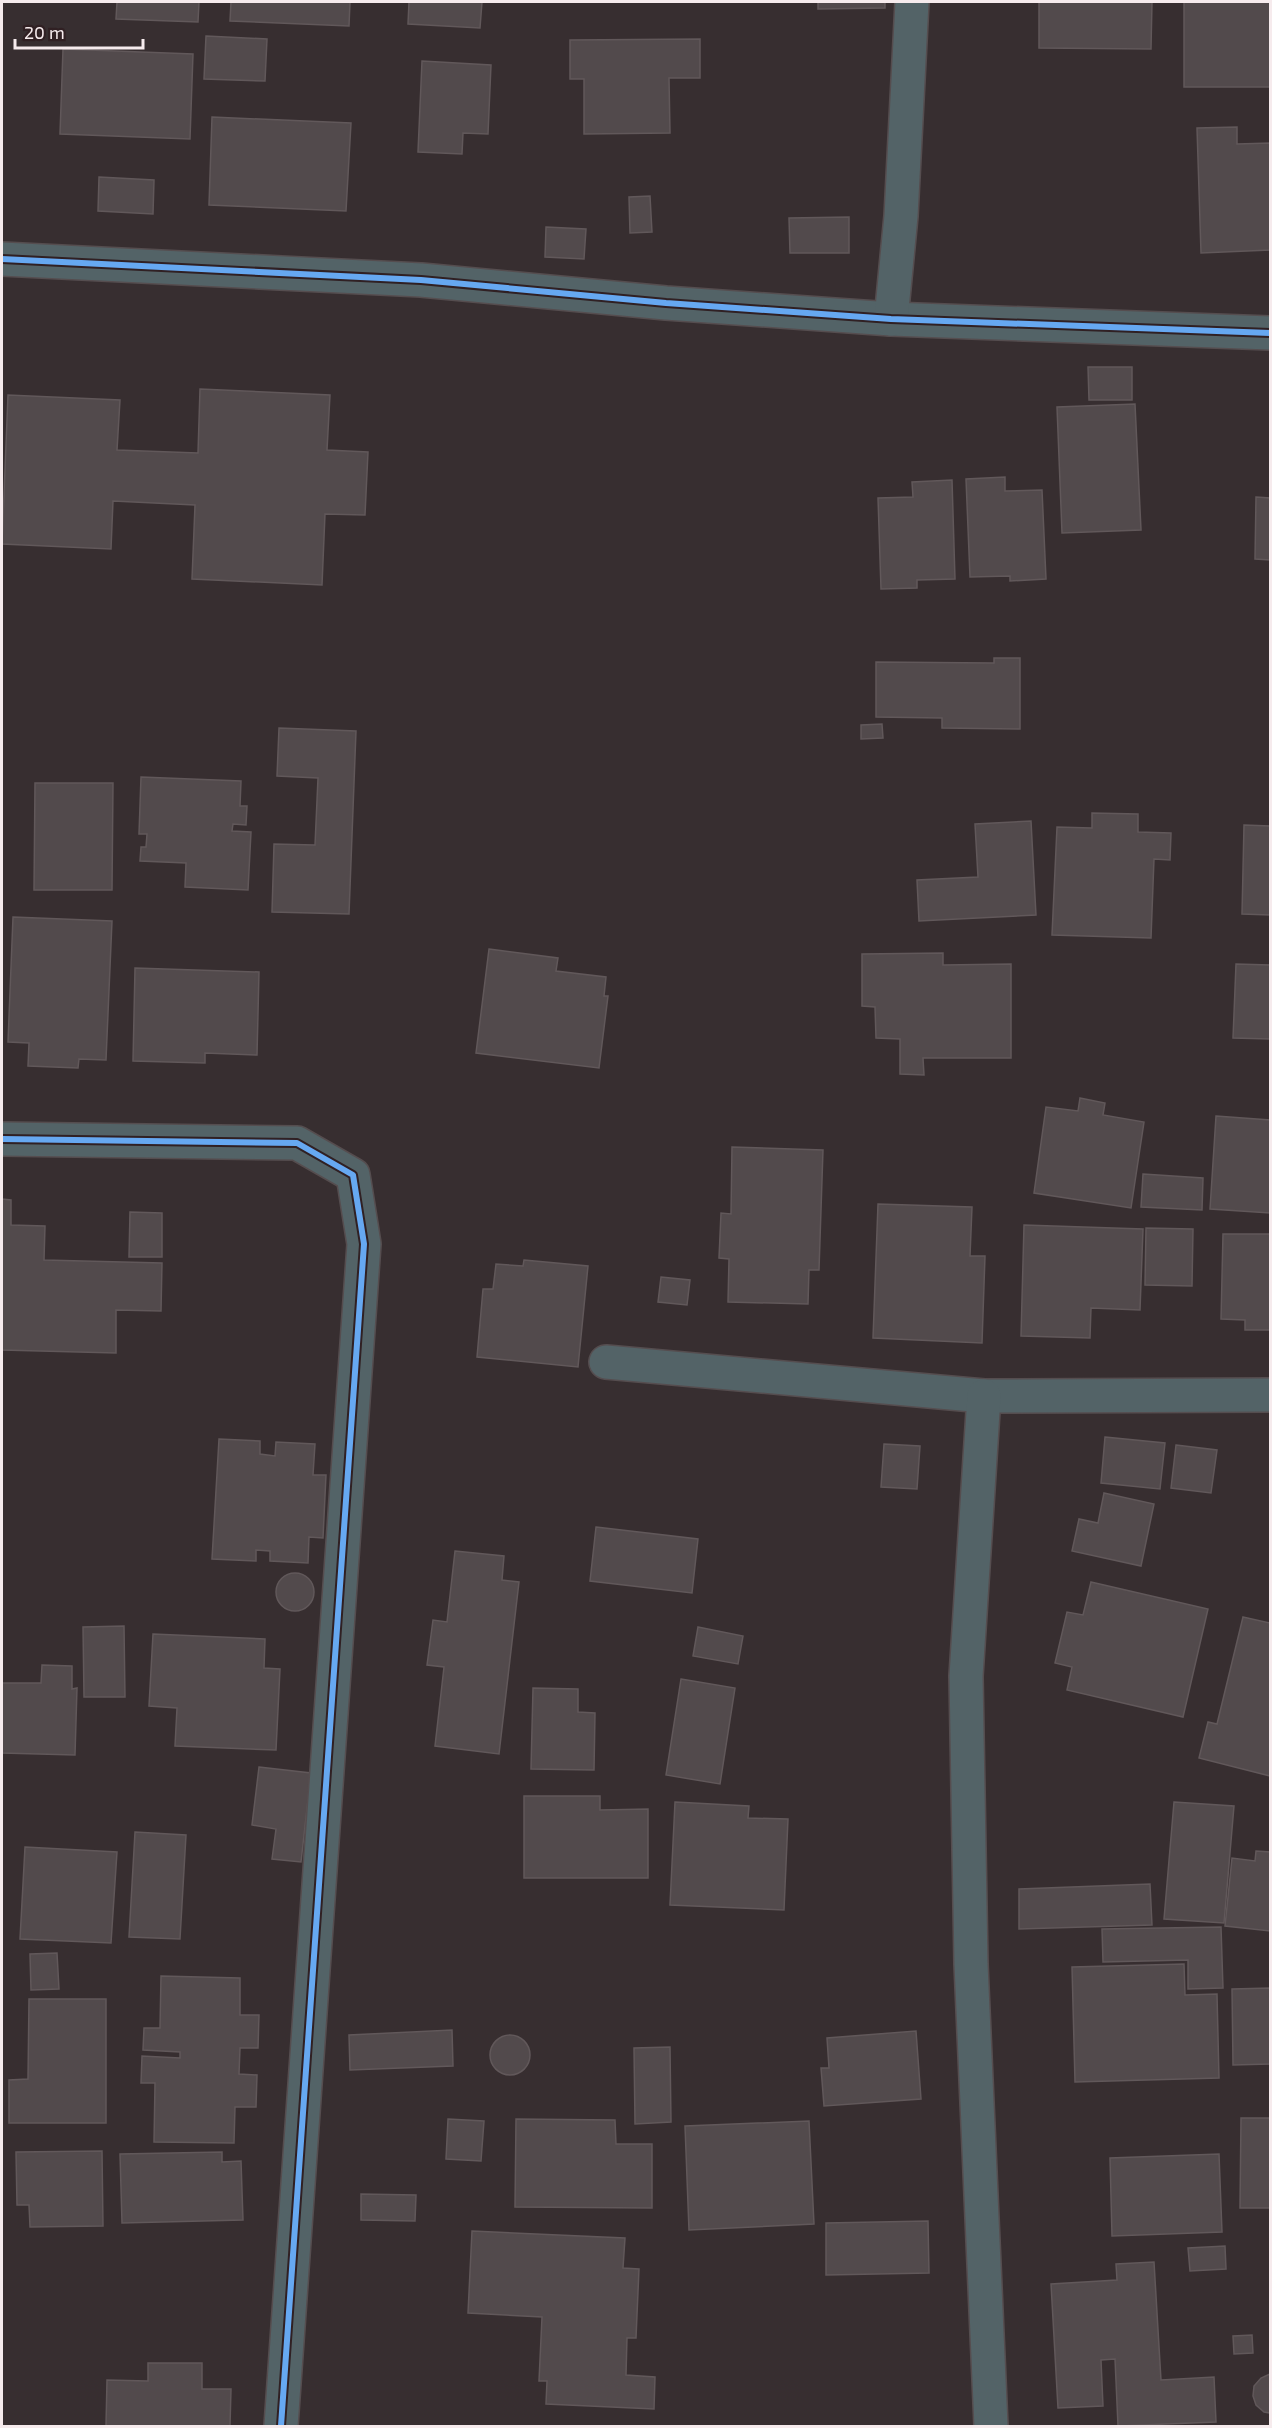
<svg xmlns="http://www.w3.org/2000/svg" width="1272" height="2428" font-family="'Exo 2',sans-serif">
<style>
.building{fill:#524a4c;stroke:#61585a;stroke-width:1.5}
.lines{fill:none;stroke-linecap:round;stroke-linejoin:round}
.minor-casing{stroke:#554d4f;stroke-width:36}
.minor{stroke:#536367;stroke-width:33}
.cycleway-casing{stroke:#302023;stroke-width:10}
.cycleway{stroke:#66a8f1;stroke-width:6}
</style>
<rect width="100%" height="100%" fill="#372e30"/>
<g class="building">
<path d="M117 2H199L198 22 116 19Z"/>
<path d="M231 2H350L349 26 230 21Z"/>
<path d="M409 2H482L480 28 408 24Z"/>
<path d="M818 2H885V8L818 9Z"/>
<path d="M1039 2H1152L1151 49 1039 48Z"/>
<rect x="1184" y="2" width="86" height="85"/>
<path d="M206 36 267 39 265 81 204 79Z"/>
<path d="M700 39V78H669L670 133 584 134V79H570V40Z"/>
<path d="M63 49 193 54 190 139 60 134Z"/>
<path d="M422 61 491 65 488 134 463 133 462 154 418 152Z"/>
<path d="M212 117 351 123 346 211 209 205Z"/>
<path d="M1237 127V144L1270 143V250L1201 253 1197 128Z"/>
<path d="M99 177 154 180 153 214 98 211Z"/>
<path d="M650 196 652 232 630 233 629 197Z"/>
<path d="M849 217V253H790L789 218Z"/>
<path d="M546 227 586 229 584 259 545 257Z"/>
<path d="M1088 367H1132V400H1089Z"/>
<path d="M200 389 330 395 327 450 368 452 365 515 325 514 322 585 192 579 195 505 113 501 111 549 2 544 8 395 120 400 117 450 198 453Z"/>
<path d="M1135 404 1141 530 1062 533 1057 407Z"/>
<path d="M1005 477V491L1042 490 1046 579 1010 581V576L970 577 966 479Z"/>
<path d="M952 480 955 579 917 580V588L881 589 878 498 913 497 912 482Z"/>
<path d="M1256 497 1270 498V560L1255 559Z"/>
<path d="M994 658H1020V729L942 728V718L876 717V662L994 663Z"/>
<path d="M882 724 883 738 861 739V725Z"/>
<path d="M279 728 356 731 349 914 272 912 274 844 315 845 318 778 277 776Z"/>
<path d="M141 777 241 781 240 806H247L246 825 233 824 232 831 251 832 248 890 185 887 186 863 140 861 141 847H146L147 834H139Z"/>
<path d="M35 783H113L112 890H34Z"/>
<path d="M1092 813 1138 814V832L1171 833 1170 860 1154 859 1151 938 1052 935 1057 827 1092 828Z"/>
<path d="M1031 821 1036 915 919 921 917 880 978 877 975 824Z"/>
<path d="M1244 825 1270 826V915L1242 914Z"/>
<path d="M13 917 112 921 106 1060 79 1059 78 1068 28 1066 29 1043 8 1042Z"/>
<path d="M489 949 558 958 556 971 606 977 604 996H608L599 1068 476 1053Z"/>
<path d="M943 953V965L1011 964V1058H923L924 1075 900 1074V1039L876 1038 875 1007 862 1006V954Z"/>
<path d="M1236 964 1270 965V1039L1233 1038Z"/>
<path d="M135 968 259 972 257 1055 205 1053V1063L133 1061Z"/>
<path d="M1080 1098 1105 1103 1103 1115 1144 1122 1131 1208 1034 1193 1046 1107 1078 1111Z"/>
<path d="M1216 1116 1270 1120V1213L1210 1209Z"/>
<path d="M732 1147 823 1150 819 1270H809L808 1304 728 1302 729 1259 719 1258 721 1213 731 1214Z"/>
<path d="M1143 1174 1203 1178 1202 1210 1141 1207Z"/>
<path d="M2 1199 11 1200V1225L45 1226 44 1260 162 1263 161 1311 116 1310V1353L2 1350Z"/>
<path d="M878 1204 972 1207 970 1256H985L982 1343 873 1338Z"/>
<path d="M130 1212 162 1213V1257H129Z"/>
<path d="M1024 1225 1143 1229 1140 1310 1091 1308 1090 1338 1021 1336Z"/>
<path d="M1146 1228 1193 1229 1192 1286 1145 1285Z"/>
<path d="M1223 1234H1270V1330H1245V1320L1221 1319Z"/>
<path d="M524 1260 588 1266 578 1367 477 1357 483 1289H493L496 1264 523 1266Z"/>
<path d="M661 1277 690 1280 687 1305 658 1302Z"/>
<path d="M1105 1437 1165 1443 1160 1489 1101 1483Z"/>
<path d="M219 1439 260 1441V1454L275 1456 276 1442 315 1444 313 1475H326L323 1538 309 1537 308 1563 270 1561V1551L256 1550V1561L212 1559Z"/>
<path d="M884 1444 920 1446 917 1489 881 1487Z"/>
<path d="M1176 1445 1217 1450 1211 1493 1171 1488Z"/>
<path d="M1104 1493 1154 1504 1141 1566 1072 1551 1079 1519 1098 1523Z"/>
<path d="M596 1527 698 1539 692 1593 590 1581Z"/>
<path d="M455 1551 504 1556 502 1580 519 1582 499 1754 435 1746 444 1667 427 1665 433 1620 447 1622Z"/>
<circle cx="295" cy="1592" r="19"/>
<path d="M1091 1582 1208 1609 1183 1717 1067 1690 1072 1667 1055 1663 1067 1612 1083 1615Z"/>
<path d="M1243 1617 1270 1623V1776L1199 1758 1208 1722 1217 1724Z"/>
<path d="M124 1626 125 1697H84L83 1627Z"/>
<path d="M698 1627 743 1636 738 1664 693 1656Z"/>
<path d="M153 1634 265 1639 264 1668 280 1669 276 1750 175 1746 177 1708 149 1706Z"/>
<path d="M42 1665 72 1666V1689L77 1688 75 1755 2 1753V1683H41Z"/>
<path d="M681 1679 735 1688 720 1784 666 1775Z"/>
<path d="M533 1688 578 1689V1712L595 1713 594 1770 531 1769Z"/>
<path d="M259 1767 311 1773 301 1862 272 1859 276 1829 252 1825Z"/>
<path d="M524 1796H600V1810L648 1809V1878H524Z"/>
<path d="M675 1802 749 1806 748 1818 788 1819 784 1910 670 1905Z"/>
<path d="M1174 1802 1234 1806 1224 1923 1164 1919Z"/>
<path d="M135 1832 186 1835 180 1939 129 1937Z"/>
<path d="M25 1847 117 1852 111 1943 20 1939Z"/>
<path d="M1256 1851 1270 1852V1931L1225 1926 1232 1858 1255 1861Z"/>
<path d="M1150 1884 1152 1925 1019 1929V1889Z"/>
<path d="M1221 1927 1223 1988 1188 1989V1960L1103 1962 1102 1929Z"/>
<path d="M57 1953 59 1989 31 1990 30 1954Z"/>
<path d="M1184 1964 1185 1995 1217 1994 1219 2078 1075 2082 1072 1967Z"/>
<path d="M161 1976 240 1978V2015H259L258 2048H240L239 2074 257 2075 256 2107H235L234 2143 154 2142 155 2083H141L142 2056 180 2058V2052L143 2050 144 2028H160Z"/>
<path d="M1270 1988V2064L1233 2065 1232 1989Z"/>
<path d="M29 1999H106V2123H9V2080L28 2079Z"/>
<path d="M452 2030 453 2066 350 2070 349 2035Z"/>
<path d="M916 2031 921 2099 824 2106 821 2068H829L827 2038Z"/>
<circle cx="510" cy="2055" r="20"/>
<path d="M670 2047 671 2122 635 2124 634 2048Z"/>
<path d="M1241 2118H1270V2208H1240Z"/>
<path d="M448 2119 484 2121 481 2161 446 2159Z"/>
<path d="M516 2119 615 2120 616 2144H652V2208L515 2207Z"/>
<path d="M809 2121 814 2224 689 2230 685 2126Z"/>
<path d="M102 2151 103 2226 30 2227 29 2205H17L16 2152Z"/>
<path d="M222 2152V2162L241 2161 243 2220 122 2223 120 2154Z"/>
<path d="M1219 2154 1222 2232 1112 2236 1110 2158Z"/>
<path d="M361 2194 416 2195 415 2221 361 2220Z"/>
<path d="M928 2221 929 2273 826 2275V2223Z"/>
<path d="M472 2231 625 2238 623 2268 639 2269 636 2338H627L626 2375 655 2377 654 2409 546 2404 547 2381H539L542 2317 468 2313Z"/>
<path d="M1225 2246 1226 2269 1190 2271 1188 2248Z"/>
<path d="M1154 2262 1161 2380 1214 2377 1216 2422 1118 2426 1115 2359 1101 2360 1103 2406 1058 2408 1051 2284 1117 2280 1116 2264Z"/>
<path d="M1252 2335 1253 2353 1234 2354 1233 2336Z"/>
<path d="M148 2363H202V2389H231L230 2426H106L107 2380 148 2381Z"/>
<path d="M1270 2374V2413L1264 2412 1256 2405 1253 2396 1254 2386 1261 2378Z"/>
</g>
<g class="lines">
<g class="minor-casing">
<g id="minor">
<path d="M2 259 421 280 666 303 891 319 1270 333"/>
<path d="M891 319 901 216 912 2"/>
<path d="M2 1139 297 1143 353 1175 364 1244 281 2426"/>
<path d="M606 1362 984 1396 1270 1395"/>
<path d="M984 1396 966 1676 971 1964 991 2426"/>
</g>
</g>
<use href="#minor" class="minor"/>
<g class="cycleway-casing">
<g id="cycleway">
<path d="M2 259 421 280 666 303 891 319 1270 333"/>
<path d="M2 1139 297 1143 353 1175 364 1244 281 2426"/>
</g>
</g>
<use href="#cycleway" class="cycleway"/>
</g>
<rect width="1272" height="2428" fill="none" stroke="#f6ebed" stroke-width="6"/>
<path d="M15 39v9h128v-9" fill="none" stroke="#f6ebed" stroke-width="3"/>
<text x="24" y="39" font-size="18" fill="#f6ebed" stroke="#302023" stroke-width="4.5" paint-order="stroke">20 m</text>
</svg>
